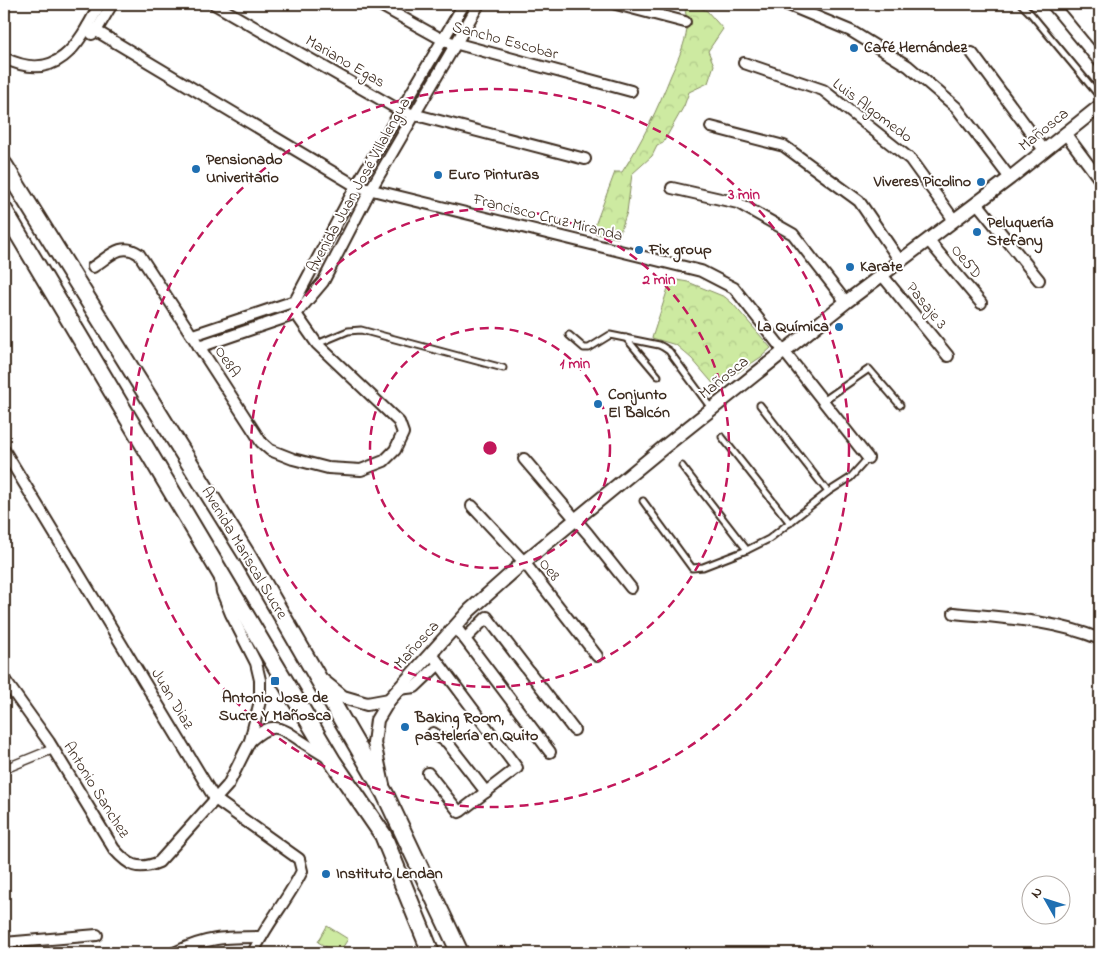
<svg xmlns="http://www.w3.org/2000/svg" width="1104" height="957" font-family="'Indie Flower',sans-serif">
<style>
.park{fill:url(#park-crowns);stroke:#848a60}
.pitch{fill:#cdeaa1;stroke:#848a60}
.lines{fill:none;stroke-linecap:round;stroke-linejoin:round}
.service-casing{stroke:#3b2a1e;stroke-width:9}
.pedestrian-casing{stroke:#3b2a1e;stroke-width:11}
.minor-casing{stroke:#3b2a1e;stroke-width:14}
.tertiary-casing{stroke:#3b2a1e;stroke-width:16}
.primary-casing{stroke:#3b2a1e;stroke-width:20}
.service{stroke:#fff;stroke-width:5}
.pedestrian{stroke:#fff;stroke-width:8}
.minor{stroke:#fff;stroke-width:10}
.tertiary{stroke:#fff;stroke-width:12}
.primary{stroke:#fff;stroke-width:16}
.ring{fill:none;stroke:#c2185b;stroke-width:2.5;stroke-dasharray:9 6}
.poi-dot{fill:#1f6fb2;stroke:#fff;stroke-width:2}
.labels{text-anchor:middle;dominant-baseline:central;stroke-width:4;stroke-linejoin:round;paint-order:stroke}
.street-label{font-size:16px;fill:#3b2a1e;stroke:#fff}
.poi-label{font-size:16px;font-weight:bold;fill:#3b2a1e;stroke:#fff;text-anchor:start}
.centre{fill:#c2185b;stroke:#fff;stroke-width:2.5}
.ring-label{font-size:15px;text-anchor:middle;font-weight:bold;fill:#c2185b;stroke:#fff;stroke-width:4;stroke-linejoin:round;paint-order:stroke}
</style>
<defs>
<pattern id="park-crowns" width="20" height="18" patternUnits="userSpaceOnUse" patternTransform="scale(1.25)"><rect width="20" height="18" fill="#cdeaa1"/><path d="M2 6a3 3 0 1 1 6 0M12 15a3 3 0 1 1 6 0" fill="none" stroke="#b1c98a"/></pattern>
</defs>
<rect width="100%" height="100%" fill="#fff"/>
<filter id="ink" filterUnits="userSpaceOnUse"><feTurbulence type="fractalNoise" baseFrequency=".02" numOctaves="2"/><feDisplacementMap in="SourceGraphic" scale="10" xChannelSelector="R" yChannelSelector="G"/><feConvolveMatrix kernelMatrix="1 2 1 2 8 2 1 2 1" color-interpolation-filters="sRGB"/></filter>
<g filter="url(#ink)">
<g class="park">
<path d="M684 4H700L699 7 707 11 723 29 708 51 714 65 708 83 689 92 684 106 663 143 657 146 652 156 632 174 627 212 618 238 596 234 594 228 615 172H622C642 142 658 108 671 75 677 62 683 48 686 35 688 24 686 14 684 4Z"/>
<path d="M671 279 688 282 725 297 733 304 771 348 761 357 716 387 692 359 676 345 652 338Z"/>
</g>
<path class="pitch" d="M327 926 348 939 339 953H336L318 942Z"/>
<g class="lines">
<g class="service-casing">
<g id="service">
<path d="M1021 4 1031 14 1100 97"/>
<path d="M569 335 584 348H589L610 335 659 345 663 347 669 351 711 408"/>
<path d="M626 338 658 376"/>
<path d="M317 344 348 331 361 330 503 368"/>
<path d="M823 401 869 369 900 405"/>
<path d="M760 405 828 492"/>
<path d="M722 437 790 523"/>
<path d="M682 466 747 550"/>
<path d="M643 501 692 568 703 567 747 550 769 539 828 492 850 478 868 458"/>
</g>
</g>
<g class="pedestrian-casing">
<path id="pedestrian" d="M4 769 53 749"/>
</g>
<g class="minor-casing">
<g id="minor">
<path d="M214 4 401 111 585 159"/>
<path d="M378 4 443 40 631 91"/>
<path d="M616 4 685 22"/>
<path d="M786 4 851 31 908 66 956 107 1010 178"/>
<path d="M1052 4 1100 62"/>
<path d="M88 26 356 186 701 271 734 288 868 458"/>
<path d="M92 34 96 31 112 4"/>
<path d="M972 53 1044 150"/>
<path d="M4 58C58 84 78 45 100 4"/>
<path d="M744 63 823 90 910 159 954 220"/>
<path d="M711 127 784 146 859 201 900 261"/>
<path d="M1065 133 1100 180"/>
<path d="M672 188 738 203 793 234 846 302"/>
<path d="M977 203 1039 280"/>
<path d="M928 240 981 303"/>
<path d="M93 267C109 257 121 241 139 254L261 442 270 450 293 459 328 468 361 470 384 461 395 450 403 433 399 422 317 344 296 314 295 301"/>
<path d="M882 275 948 356"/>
<path d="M193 335 295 301 356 186 464 4"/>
<path d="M199 347 296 314 323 282 371 189 479 4"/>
<path d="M4 450 215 799 299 859 302 871C288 900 266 924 253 953"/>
<path d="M524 459 588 534 631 588"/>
<path d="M472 506 524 562 597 656"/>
<path d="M954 613C1004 618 1054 620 1100 639"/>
<path d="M455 626 550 752"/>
<path d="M465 639 487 617 574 730"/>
<path d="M4 679 49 742 114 849C129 866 138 871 159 862L228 785 250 741 260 701V680L256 663 231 614 222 592 220 579"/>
<path d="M399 689 415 687 439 664"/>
<path d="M433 733 447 742 486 792"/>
<path d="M250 741C272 722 278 725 301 741 310 747 319 752 328 758"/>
<path d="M428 773 459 812 461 811 517 768 431 653"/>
<path d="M4 943 97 935"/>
<path d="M174 953C206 937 226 937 261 937"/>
</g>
</g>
<g class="tertiary-casing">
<g id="tertiary">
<path d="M322 680 343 697 367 704 389 700"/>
<path d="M383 785 374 743 377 720 389 700 470 610 524 562 664 447 846 302 1010 178 1100 106"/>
</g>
</g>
<g class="primary-casing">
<g id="primary">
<path d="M4 165 248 557 385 794 460 953"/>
<path d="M4 210 333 762 383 835 431 953"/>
</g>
</g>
<use href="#service" class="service"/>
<use href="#pedestrian" class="pedestrian"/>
<use href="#minor" class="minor"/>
<use href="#tertiary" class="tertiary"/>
<use href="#primary" class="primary"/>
</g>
</g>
<g class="ring">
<circle cx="490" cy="448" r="120"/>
<circle cx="490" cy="448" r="239"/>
<circle cx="490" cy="448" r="359"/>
</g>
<g class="poi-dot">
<circle cx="854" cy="48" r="5"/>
<circle cx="196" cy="169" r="5"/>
<circle cx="438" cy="175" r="5"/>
<circle cx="981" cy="182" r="5"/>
<circle cx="977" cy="232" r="5"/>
<circle cx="639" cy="250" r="5"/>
<circle cx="850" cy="267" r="5"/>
<circle cx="839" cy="327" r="5"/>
<circle cx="598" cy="404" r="5"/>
<rect x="270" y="676" width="10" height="10" rx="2.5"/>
<circle cx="405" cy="727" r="5"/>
<circle cx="326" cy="874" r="5"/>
</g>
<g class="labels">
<g class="street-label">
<text transform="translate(505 41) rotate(15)">Sancho Escobar</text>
<text transform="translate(345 62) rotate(30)">Mariano Egas</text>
<text transform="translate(872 111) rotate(37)">Luis Algomedo</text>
<text transform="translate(1044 130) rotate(-39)">Mañosca</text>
<text transform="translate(359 185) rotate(-61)">Avenida Juan José Villalengua</text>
<text transform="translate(548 218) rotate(14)">Francisco Cruz Miranda</text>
<text transform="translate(966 262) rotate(50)">Oe5D</text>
<text transform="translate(926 306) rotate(51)">Pasaje 3</text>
<text transform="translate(227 362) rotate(57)">Oe8A</text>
<text transform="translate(724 378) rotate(-39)">Mañosca</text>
<text transform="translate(244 553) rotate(59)">Avenida Mariscal Sucre</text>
<text transform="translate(549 570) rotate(52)">Oe8</text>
<text transform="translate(417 645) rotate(-48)">Mañosca</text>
<text transform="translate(172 699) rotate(59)">Juan Diaz</text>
<text transform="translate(96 790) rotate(58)">Antonio Sanchez</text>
</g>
<g class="poi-label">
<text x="864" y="48">Café Hernández</text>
<text x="206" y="160">Pensionado<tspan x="206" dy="18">Univeritario</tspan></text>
<text x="448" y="175">Euro Pinturas</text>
<text x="971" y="182" text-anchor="end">Viveres Picolino</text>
<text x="987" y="223">Peluquería<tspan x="987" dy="18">Stefany</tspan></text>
<text x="649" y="250">Fix group</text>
<text x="860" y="267">Karate</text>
<text x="829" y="327" text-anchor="end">La Química</text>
<text x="608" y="395">Conjunto<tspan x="608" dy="18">El Balcón</tspan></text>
<text x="275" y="698" text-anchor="middle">Antonio Jose de<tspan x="275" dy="18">Sucre Y Mañosca</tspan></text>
<text x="415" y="718">Baking Room,<tspan x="415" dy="18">pastelería en Quito</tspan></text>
<text x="336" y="874">Instituto Lendan</text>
</g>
</g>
<circle cx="490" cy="448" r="8" class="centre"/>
<g class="ring-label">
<text x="744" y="199">3 min</text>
<text x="659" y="284">2 min</text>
<text x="575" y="368">1 min</text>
</g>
<rect width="1104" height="957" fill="none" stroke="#fff" stroke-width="20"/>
<rect x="10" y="10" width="1084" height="937" fill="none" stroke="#3b2a1e" stroke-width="2" filter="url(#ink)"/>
<g transform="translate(1046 900) rotate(309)"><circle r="24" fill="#ffffff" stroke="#b1aaa5"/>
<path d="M0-4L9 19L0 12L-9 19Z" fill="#1f6fb2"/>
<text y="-8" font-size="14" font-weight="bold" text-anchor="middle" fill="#3b2a1e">N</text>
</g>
</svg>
